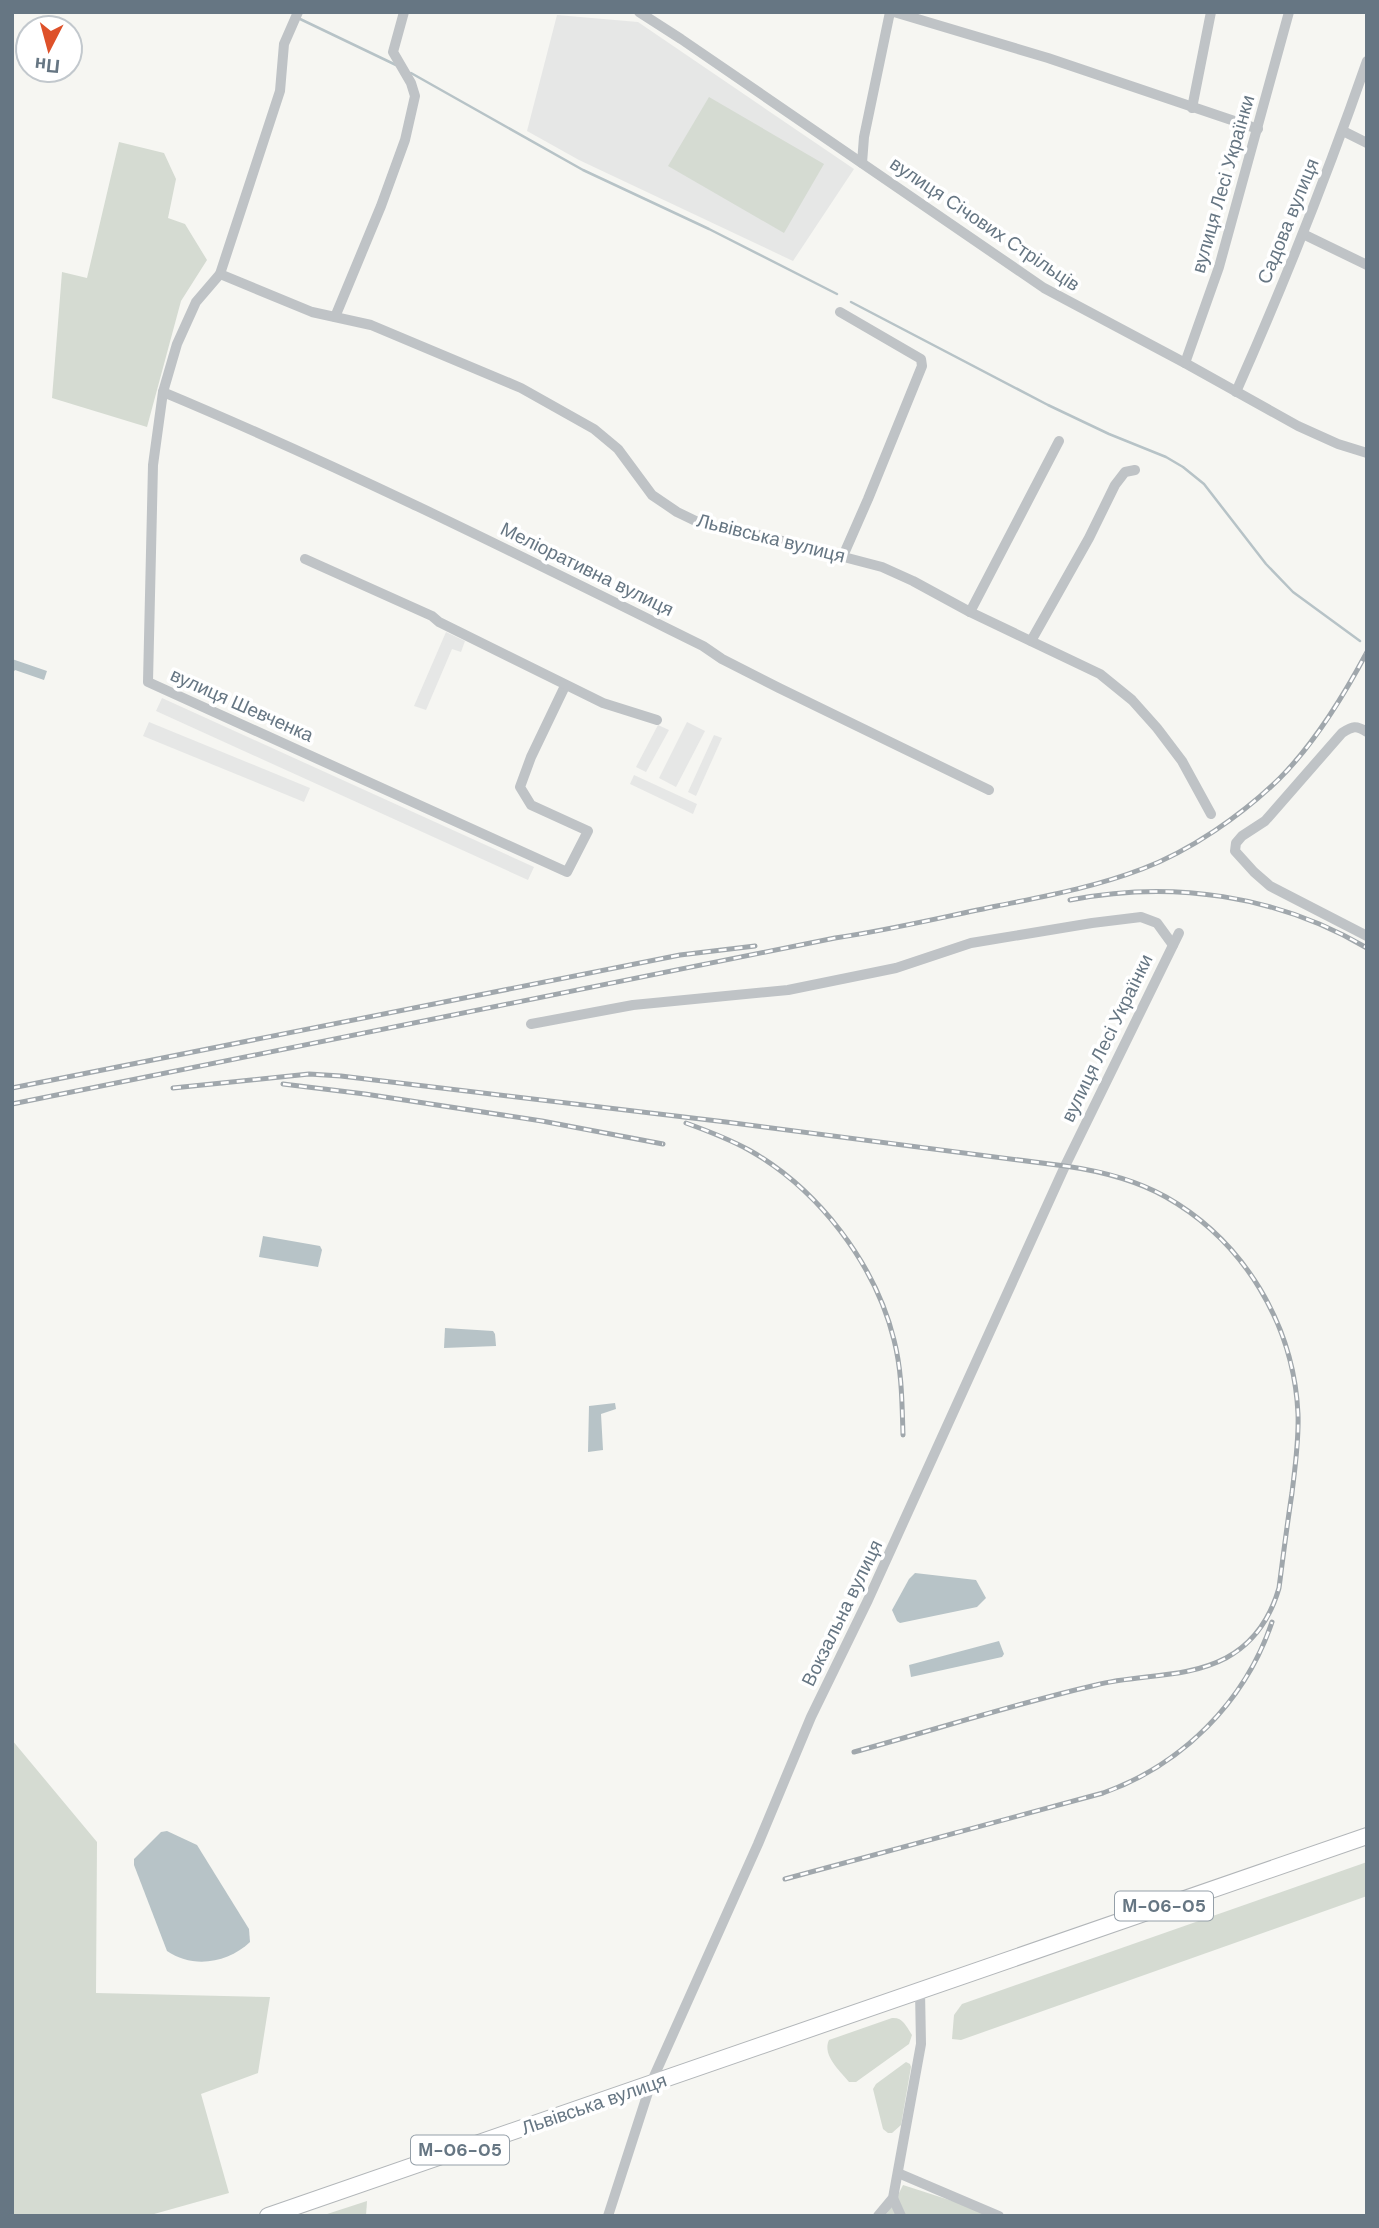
<svg xmlns="http://www.w3.org/2000/svg" width="1379" height="2228" font-family="'DM Sans',sans-serif">
<style>
.built{fill:#e6e7e6}
.green{fill:#d5dbd2}
.water{fill:#b7c3c7}
.lines{fill:none;stroke-linecap:round;stroke-linejoin:round}
.stream{stroke:#b7c3c7;stroke-width:2.5}
.highway-casing{stroke:#b2b6b9;stroke-width:18}
.minor{stroke:#bfc3c6;stroke-width:10}
.highway{stroke:#fff;stroke-width:16}
.rail-casing{stroke:#a0a7ac;stroke-width:5}
.rail{stroke:#fff;stroke-width:2.5;stroke-dasharray:8;stroke-linecap:butt}
.labels{text-anchor:middle;dominant-baseline:central;stroke-width:7;stroke-linejoin:round;paint-order:stroke}
.shield{fill:#fff;stroke:#949fa8;stroke-width:2}
.shield-label{font-size:18px;font-weight:bold;fill:#667683}
.street-label{font-size:19px;fill:#667683;stroke:#fff}
</style>
<rect width="100%" height="100%" fill="#f6f6f2"/>
<g class="built">
<path d="M557 15 638 22 854 169 793 261 579 160 527 131Z"/>
<path d="M446 632 465 641 461 652 452 649 426 710 414 706Z"/>
<path d="M162 698 534 867 528 880 156 711Z"/>
<path d="M149 722 310 788 304 802 143 736Z"/>
<path d="M687 722 705 731 676 787 659 778Z"/>
<path d="M658 725 669 730 646 772 636 767Z"/>
<path d="M714 735 722 738 696 796 688 792Z"/>
<path d="M634 775 697 804 693 814 630 784Z"/>
</g>
<g class="green">
<path d="M709 97 824 164 784 233 668 166Z"/>
<path d="M119 142 164 153 176 179 168 218 185 224 207 260 181 301 147 427 52 398 62 272 87 278Z"/>
<path d="M12 1740 97 1842 96 1993 270 1997 258 2073 201 2094 229 2193 147 2216H12Z"/>
<path d="M1367 1862V1896L961 2040 952 2039 954 2015 962 2004Z"/>
<path d="M892 2018C903 2017 906 2026 912 2035L909 2044 856 2082H849C839 2070 822 2055 829 2040Z"/>
<path d="M906 2062 910 2064 911 2067 901 2125 892 2133H888L883 2129 873 2089 876 2084Z"/>
<path d="M903 2185 999 2216H885L894 2203Z"/>
<path d="M367 2201 366 2216H321Z"/>
</g>
<g class="water">
<path d="M12 659 47 671 44 680 15 670 12 674Z"/>
<path d="M263 1236 320 1246 322 1250 318 1267 259 1257Z"/>
<path d="M445 1328 493 1331 495 1334 496 1346 444 1348Z"/>
<path d="M615 1403 616 1409 601 1414 603 1450 588 1452 589 1406Z"/>
<path d="M915 1573 976 1580 986 1598 977 1607 900 1623 897 1621 892 1610 909 1579Z"/>
<path d="M999 1641 1004 1654 1002 1657 911 1677 909 1665Z"/>
<path d="M167 1831 197 1845 249 1929 250 1942C228 1963 193 1969 167 1951L134 1865V1859L161 1832Z"/>
</g>
<g class="lines">
<g class="stream">
<path d="M298 18 396 65"/>
<path d="M411 73 583 170 709 229 837 294"/>
<path d="M851 302 1048 405 1109 434 1166 457 1183 467 1204 484 1266 564 1293 592 1360 641"/>
</g>
<g class="highway-casing">
<path id="highway" d="M268 2216 1367 1836"/>
</g>
<g class="minor">
<path d="M298 12 284 44 280 91 220 274 196 302 177 344 163 392 153 465 148 682 567 872 588 831 531 805 520 787 531 757 565 686"/>
<path d="M639 12 681 39 1044 288 1185 363 1298 426 1338 444 1367 453"/>
<path d="M894 12 1048 58 1258 129"/>
<path d="M1192 108 1211 12"/>
<path d="M1343 131 1367 143"/>
<path d="M862 163 864 137 890 12"/>
<path d="M1303 234 1367 265"/>
<path d="M220 274 312 312 371 325 521 388 594 429 618 449 652 495 677 512 706 526 752 533 882 567 913 581 970 612 1100 674 1132 700 1157 728 1182 761 1211 814"/>
<path d="M840 312 921 359 922 366 868 499 843 556"/>
<path d="M335 317 381 206 405 140 415 96 411 83 393 52 404 12"/>
<path d="M1185 363 1219 267 1289 12"/>
<path d="M163 392C347 469 525 558 703 646L722 659 779 688 989 790"/>
<path d="M1236 392C1284 284 1328 173 1367 61"/>
<path d="M305 559 432 616 439 622 603 703 657 720"/>
<path d="M970 612 1059 441"/>
<path d="M1031 641 1089 538 1115 485 1125 472 1135 470"/>
<path d="M1367 732C1356 725 1353 726 1342 733L1265 821 1242 836 1236 843 1235 851 1254 872 1270 886 1367 936"/>
<path d="M531 1024 633 1005 788 990 896 968 971 943 1092 923 1141 917 1157 923 1173 945"/>
<path d="M898 2173 999 2216"/>
<path d="M893 2198 901 2216"/>
<path d="M608 2216 651 2083 758 1844 811 1717 868 1600 1065 1166 1179 933"/>
<path d="M878 2216 893 2198 921 2044 920 1991"/>
</g>
<use href="#highway" class="highway"/>
<g class="rail-casing">
<g id="rail">
<path d="M1070 900C1172 880 1277 895 1367 948"/>
<path d="M283 1084 365 1094 542 1121 663 1144"/>
<path d="M12 1088 680 955 755 946"/>
<path d="M173 1088 309 1074 341 1076 726 1122 1065 1166C1100 1171 1134 1179 1166 1197 1244 1241 1294 1325 1298 1414 1299 1441 1295 1467 1292 1493 1287 1525 1283 1557 1279 1588 1270 1619 1254 1643 1226 1658 1186 1679 1139 1674 1096 1685 1014 1704 934 1730 854 1752"/>
<path d="M12 1104 835 938C890 930 943 917 997 906 1046 896 1095 887 1142 869 1190 851 1242 815 1279 779 1315 743 1343 697 1367 652"/>
<path d="M686 1123C708 1131 729 1139 749 1150 818 1189 875 1263 894 1340 902 1371 902 1403 903 1435"/>
<path d="M785 1879 1103 1793C1182 1765 1245 1702 1272 1622"/>
</g>
</g>
<use href="#rail" class="rail"/>
</g>
<g class="labels">
<g class="shield">
<rect x="1115" y="1891.5" width="98" height="29" rx="5"/>
<rect x="411" y="2135.5" width="98" height="29" rx="5"/>
</g>
<g class="shield-label">
<text x="1164" y="1906">М-06-05</text>
<text x="460" y="2150">М-06-05</text>
</g>
<g class="street-label">
<text transform="translate(1223 184) rotate(-74)">вулиця Лесі Українки</text>
<text transform="translate(1288 221) rotate(-68)">Садова вулиця</text>
<text transform="translate(985 224) rotate(34)">вулиця Січових Стрільців</text>
<text transform="translate(771 538) rotate(14)">Львівська вулиця</text>
<text transform="translate(587 569) rotate(26)">Меліоративна вулиця</text>
<text transform="translate(242 705) rotate(24)">вулиця Шевченка</text>
<text transform="translate(1107 1038) rotate(-64)">вулиця Лесі Українки</text>
<text transform="translate(842 1613) rotate(-64)">Вокзальна вулиця</text>
<text transform="translate(594 2104) rotate(-19)">Львівська вулиця</text>
</g>
</g>
<rect width="1379" height="2228" fill="none" stroke="#667683" stroke-width="28"/>
<g transform="translate(49 49) rotate(186)"><circle r="33" fill="#ffffff" stroke="#c2c8cd" stroke-width="2"/>
<path d="M0-5L12 26L0 18L-12 26Z" fill="#de512a"/>
<text y="-10" font-size="19" font-weight="bold" text-anchor="middle" fill="#667683">Пн</text>
</g>
</svg>
